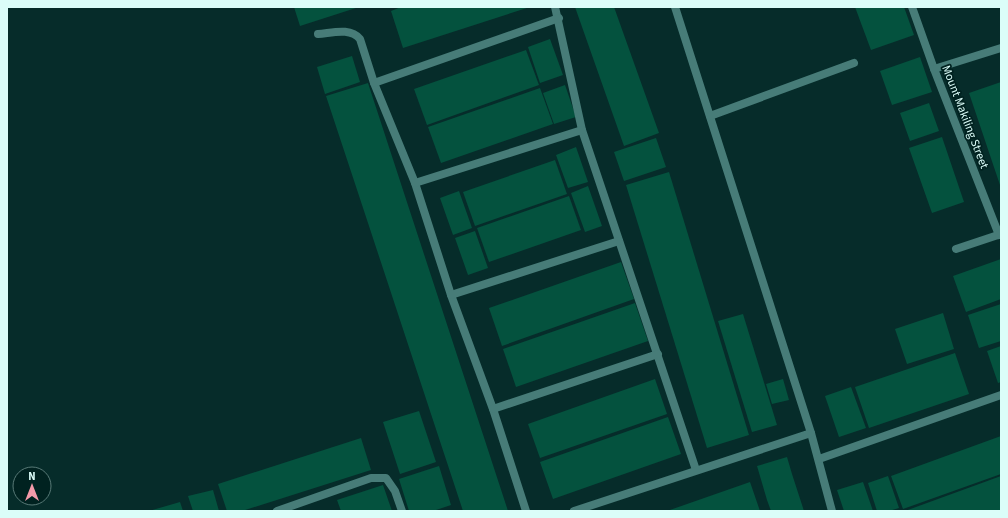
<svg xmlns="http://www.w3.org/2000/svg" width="1008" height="518" font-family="'Source Sans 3',sans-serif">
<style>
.building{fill:#04523e}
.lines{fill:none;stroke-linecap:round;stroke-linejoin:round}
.street{stroke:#477c78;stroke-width:8}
.labels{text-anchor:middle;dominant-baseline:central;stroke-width:3.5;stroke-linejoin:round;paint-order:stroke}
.street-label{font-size:12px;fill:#dbfdf9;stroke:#002220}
</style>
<rect width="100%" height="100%" fill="#062c2a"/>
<g class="building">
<path d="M294 7H359L300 26Z"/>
<path d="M401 7H530L403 48 391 11Z"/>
<path d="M575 7H614L659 133 624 146Z"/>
<path d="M855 7H904L914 35 871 50Z"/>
<path d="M550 39 563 75 540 83 528 47Z"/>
<path d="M526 50 539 85 427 125 414 89Z"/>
<path d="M352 56 360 82 325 94 317 67Z"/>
<path d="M920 57 932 92 892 105 880 71Z"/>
<path d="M1001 82V188L969 93Z"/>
<path d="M368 83 439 300 508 511H463L368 223 326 96Z"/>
<path d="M565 85 576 117 554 124 543 93Z"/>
<path d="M540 88 553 124 441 163 428 127Z"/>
<path d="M929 103 939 131 910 141 900 113Z"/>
<path d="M942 137 964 202 932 213 909 148Z"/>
<path d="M656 138 666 167 624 181 614 152Z"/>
<path d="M576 147 588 182 568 188 556 155Z"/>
<path d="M555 160 567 194 475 226 463 192Z"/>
<path d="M669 172 749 435 707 448 626 185Z"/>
<path d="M588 186 602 226 585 232 571 193Z"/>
<path d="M459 191 472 228 453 235 440 198Z"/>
<path d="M569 196 581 230 489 262 477 228Z"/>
<path d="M475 231 488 268 468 275 455 238Z"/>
<path d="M1001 259V299L966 312 953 276Z"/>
<path d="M621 262 634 299 502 346 489 308Z"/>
<path d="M635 303 648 341 516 387 503 349Z"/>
<path d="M1001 304V341L979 348 968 315Z"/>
<path d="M943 313 954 349 907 364 895 329Z"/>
<path d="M743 314 777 425 752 432 718 321Z"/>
<path d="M1001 346V382L998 383 987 351Z"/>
<path d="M955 353 969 394 869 428 855 387Z"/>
<path d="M655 379 667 414 540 458 528 424Z"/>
<path d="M783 379 789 400 772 404 766 384Z"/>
<path d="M851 387 866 428 839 437 825 396Z"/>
<path d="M419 411 436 462 400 474 383 422Z"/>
<path d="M668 417 681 454 553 499 540 462Z"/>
<path d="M1001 436V474L903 509 891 476Z"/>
<path d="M361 438 371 470 242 511H227L218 484Z"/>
<path d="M787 457 792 474 804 511H771L767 500 757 466Z"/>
<path d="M439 466 451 505 433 511H409L399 479Z"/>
<path d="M888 476 899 508 889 511H877L868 483Z"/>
<path d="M1001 476V511H905Z"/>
<path d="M750 482 760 511H667Z"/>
<path d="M863 482 873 511H844L837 490Z"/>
<path d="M383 485 392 511H341L337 500Z"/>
<path d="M213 490 219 511H193L188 496Z"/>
<path d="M180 502 183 511H149Z"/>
</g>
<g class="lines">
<g class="street">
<path d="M555 7 582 130 696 470"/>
<path d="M675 7 811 433 832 511"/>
<path d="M912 7 934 69 999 235"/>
<path d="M318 34C332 33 350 27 360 39L374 83 415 183 451 295 493 409 526 511"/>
<path d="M934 69 1001 48"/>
<path d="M374 83 559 18"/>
<path d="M710 116 854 63"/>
<path d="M415 183 582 130"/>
<path d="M956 249 1001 234"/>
<path d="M451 295 619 241"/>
<path d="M493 409 658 354"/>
<path d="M819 459 1001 395"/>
<path d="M277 511 371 478H386L395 491 402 511"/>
<path d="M574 511 811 433"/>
</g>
</g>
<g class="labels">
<g class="street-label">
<text transform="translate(965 117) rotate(69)">Mount Makiling Street</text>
</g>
</g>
<rect width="1008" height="518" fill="none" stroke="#dbfdf9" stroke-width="16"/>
<g transform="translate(32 486)"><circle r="19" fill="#002220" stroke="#587a77"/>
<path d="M0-3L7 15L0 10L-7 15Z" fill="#f39aa9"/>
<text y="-6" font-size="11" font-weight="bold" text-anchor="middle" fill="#dbfdf9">N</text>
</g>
</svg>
